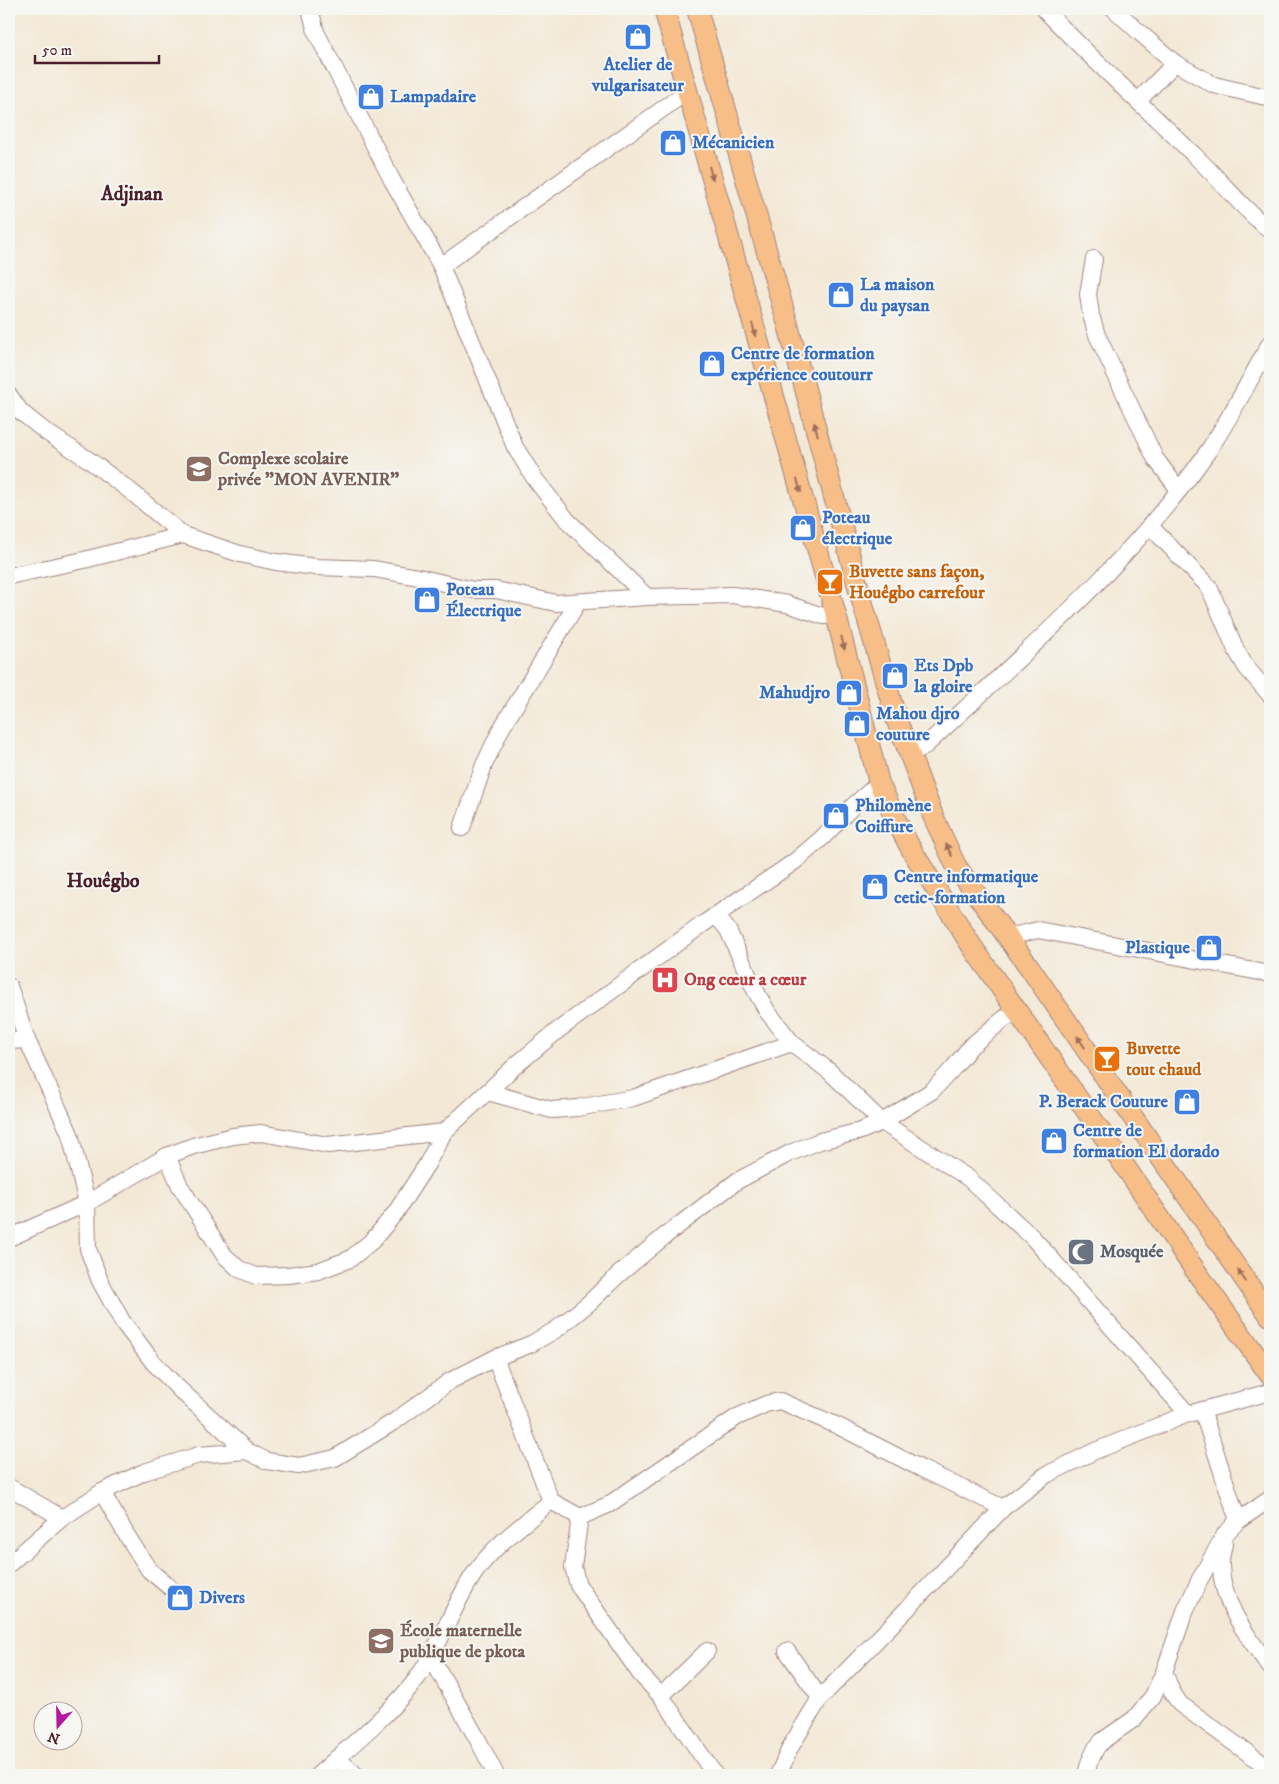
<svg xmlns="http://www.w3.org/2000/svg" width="1279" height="1784" font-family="'IM FELL DW Pica',serif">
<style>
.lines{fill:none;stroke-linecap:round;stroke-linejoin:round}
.minor-casing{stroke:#9e8480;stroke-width:18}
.major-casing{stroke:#9e8480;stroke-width:22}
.minor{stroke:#fff;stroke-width:16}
.major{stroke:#f7be88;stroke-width:20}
.oneway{fill:#a06e5a}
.labels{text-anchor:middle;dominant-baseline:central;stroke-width:4;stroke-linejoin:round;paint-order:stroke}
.shop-label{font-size:18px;font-weight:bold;fill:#366cbe;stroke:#f6f6f2;text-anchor:start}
.education-label{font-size:18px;font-weight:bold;fill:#785e54;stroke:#f6f6f2;text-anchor:start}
.food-label{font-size:18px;font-weight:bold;fill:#c56008;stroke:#f6f6f2;text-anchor:start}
.health-label{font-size:18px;font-weight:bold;fill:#be3a42;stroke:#f6f6f2;text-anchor:start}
.worship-label{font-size:18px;font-weight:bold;fill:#5b616d;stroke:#f6f6f2;text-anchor:start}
.quarter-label{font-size:20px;font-weight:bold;fill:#4a1f2b;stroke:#f6f6f2}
</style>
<rect width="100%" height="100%" fill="#f6f6f2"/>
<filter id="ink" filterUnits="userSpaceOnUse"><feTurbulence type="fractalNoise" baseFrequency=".02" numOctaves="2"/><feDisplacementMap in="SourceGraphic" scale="10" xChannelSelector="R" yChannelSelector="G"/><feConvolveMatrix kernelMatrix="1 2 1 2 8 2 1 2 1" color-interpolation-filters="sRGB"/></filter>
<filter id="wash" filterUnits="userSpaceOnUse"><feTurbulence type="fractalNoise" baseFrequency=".0096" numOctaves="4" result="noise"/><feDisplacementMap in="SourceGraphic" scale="20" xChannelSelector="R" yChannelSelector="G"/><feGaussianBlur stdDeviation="1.12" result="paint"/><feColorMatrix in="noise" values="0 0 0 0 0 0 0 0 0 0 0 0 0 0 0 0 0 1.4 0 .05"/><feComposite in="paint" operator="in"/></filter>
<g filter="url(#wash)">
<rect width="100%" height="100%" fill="#f3e8d5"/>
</g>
<g filter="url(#ink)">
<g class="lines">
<g class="minor-casing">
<g id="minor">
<path d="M310 9 316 32 392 180 441 266 515 447 535 479 567 520 647 597"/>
<path d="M1044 9C1092 60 1144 106 1194 155 1220 179 1242 209 1270 230"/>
<path d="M1114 9 1139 32 1175 63 1138 101"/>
<path d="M1175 63 1214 85 1270 98"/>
<path d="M1094 259 1088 294 1091 315 1097 335 1155 458 1179 490"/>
<path d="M441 266 688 91"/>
<path d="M9 395 21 412 46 432 89 460 129 490 183 535 240 554 276 562 316 567 374 569 418 577 473 590H496L556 603 647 597 733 595 787 604 823 616 836 615"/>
<path d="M1150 526 1209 587 1236 650 1246 667 1270 695"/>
<path d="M9 576 84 560 183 535"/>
<path d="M910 756 925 746C1023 654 1128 565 1206 454 1230 419 1250 380 1270 343"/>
<path d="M462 828 484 765 501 729 578 602"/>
<path d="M716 915 728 930 754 988 767 1011 792 1043 829 1071 882 1122 968 1178 1033 1238 1188 1414"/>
<path d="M1008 937 1038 930 1270 974"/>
<path d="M9 986 27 1040 70 1134 87 1203 88 1249 100 1281 122 1321 153 1362 178 1388 247 1451 267 1461 299 1466 335 1458 395 1421 450 1381 495 1358 531 1344 557 1329 589 1303 618 1275 666 1235 737 1181 790 1153 820 1141 861 1131 882 1122 932 1091 954 1067 971 1046 1005 1018 1016 1012"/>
<path d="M9 1041 27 1040"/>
<path d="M488 1092 552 1110 577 1108 633 1098 792 1043"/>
<path d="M167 1156 180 1186 224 1255 239 1269 256 1276 289 1275 318 1271 350 1259 373 1240 396 1212 427 1164 444 1132"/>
<path d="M9 1238 87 1203 167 1156 193 1146 233 1136 261 1133 328 1145 444 1132 515 1066 557 1031 703 924 794 862 822 838 853 806 879 783"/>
<path d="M495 1358 551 1501 580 1517"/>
<path d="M1202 1410 1238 1521"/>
<path d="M9 1487 62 1518"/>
<path d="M102 1492 126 1534 149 1570 168 1586"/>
<path d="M580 1517 608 1505 737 1417 766 1404 780 1401 838 1426 922 1469 1003 1508"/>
<path d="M580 1517 573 1567 578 1585 641 1675 661 1696 715 1775"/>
<path d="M1224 1544C1223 1550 1221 1556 1221 1563 1220 1602 1248 1637 1270 1667"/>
<path d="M9 1564 62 1518 102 1492 144 1472 199 1455 247 1451"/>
<path d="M787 1651 820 1698"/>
<path d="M431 1657 478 1740 496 1775"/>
<path d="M1164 1672 1172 1692 1180 1704 1270 1769"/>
<path d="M661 1696 707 1651"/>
<path d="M337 1758 356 1775"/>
<path d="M318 1775C349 1747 384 1719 411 1686 439 1652 451 1607 476 1571 496 1544 525 1523 551 1501"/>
<path d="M778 1775 791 1746 820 1698 913 1603 1003 1508 1046 1475 1095 1451 1188 1414 1270 1392"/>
<path d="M1086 1775 1089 1763 1096 1748 1102 1741 1134 1719 1153 1696 1164 1672 1185 1611 1200 1579 1225 1534 1238 1521 1270 1499"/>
</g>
</g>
<g class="major-casing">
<g id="major">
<path d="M664 9 836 615 879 783 896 820 911 849 971 945 1124 1165 1195 1270 1270 1375"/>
<path d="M697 9 788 325 860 594 897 721 933 816 956 866 1030 968 1270 1316"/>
</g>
</g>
<use href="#minor" class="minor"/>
<use href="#major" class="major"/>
</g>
<defs><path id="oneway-solid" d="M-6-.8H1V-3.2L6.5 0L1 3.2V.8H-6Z" transform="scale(1.25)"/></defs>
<g class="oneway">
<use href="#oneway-solid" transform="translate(711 173) rotate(74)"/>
<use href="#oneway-solid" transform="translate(754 330) rotate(75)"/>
<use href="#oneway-solid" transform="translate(816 429) rotate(-105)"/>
<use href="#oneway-solid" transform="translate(799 486) rotate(74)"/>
<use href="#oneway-solid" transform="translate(843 643) rotate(76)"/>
<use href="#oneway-solid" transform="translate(949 850) rotate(-115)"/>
<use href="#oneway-solid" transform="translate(1081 1042) rotate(-124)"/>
<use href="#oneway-solid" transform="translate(1242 1276) rotate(-125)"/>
</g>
</g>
<defs>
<g id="shop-square" transform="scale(1.4375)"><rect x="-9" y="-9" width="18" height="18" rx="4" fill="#3f7fe0" stroke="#f6f6f2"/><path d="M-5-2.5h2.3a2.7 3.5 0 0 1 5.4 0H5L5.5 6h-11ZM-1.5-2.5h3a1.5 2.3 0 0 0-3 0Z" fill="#fff"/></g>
<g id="school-square" transform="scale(1.4375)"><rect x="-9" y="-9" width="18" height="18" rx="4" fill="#8d6e63" stroke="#f6f6f2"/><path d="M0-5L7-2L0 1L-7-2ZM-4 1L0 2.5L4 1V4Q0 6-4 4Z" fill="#fff"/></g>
<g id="bar-square" transform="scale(1.4375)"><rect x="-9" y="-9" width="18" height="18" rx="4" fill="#e8710a" stroke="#f6f6f2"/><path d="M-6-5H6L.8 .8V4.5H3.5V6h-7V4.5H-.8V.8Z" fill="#fff"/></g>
<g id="hospital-square" transform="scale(1.4375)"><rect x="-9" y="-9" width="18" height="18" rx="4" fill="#e0444e" stroke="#f6f6f2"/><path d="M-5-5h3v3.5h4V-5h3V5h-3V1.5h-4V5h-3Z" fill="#fff"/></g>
<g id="mosque-square" transform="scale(1.4375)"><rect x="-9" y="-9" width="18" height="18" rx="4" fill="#6b7280" stroke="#f6f6f2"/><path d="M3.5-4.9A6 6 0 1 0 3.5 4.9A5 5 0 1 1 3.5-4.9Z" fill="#fff"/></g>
</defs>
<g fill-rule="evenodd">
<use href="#shop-square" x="638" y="37"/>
<use href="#shop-square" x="371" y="97"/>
<use href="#shop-square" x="673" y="143"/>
<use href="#shop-square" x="841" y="295"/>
<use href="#shop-square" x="712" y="364"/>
<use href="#school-square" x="199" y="469"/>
<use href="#shop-square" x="803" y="528"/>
<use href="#bar-square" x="830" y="582"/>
<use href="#shop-square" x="427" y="600"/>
<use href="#shop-square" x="895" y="676"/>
<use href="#shop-square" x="849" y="693"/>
<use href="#shop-square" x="857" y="724"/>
<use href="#shop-square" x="836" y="816"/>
<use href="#shop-square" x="875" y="887"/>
<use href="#shop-square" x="1209" y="948"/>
<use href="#hospital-square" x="665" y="980"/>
<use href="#bar-square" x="1107" y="1059"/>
<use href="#shop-square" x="1187" y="1102"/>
<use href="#shop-square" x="1054" y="1141"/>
<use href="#mosque-square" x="1081" y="1252"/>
<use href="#shop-square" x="180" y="1598"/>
<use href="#school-square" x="381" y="1641"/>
</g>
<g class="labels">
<g class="shop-label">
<text x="638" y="65" text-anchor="middle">Atelier de<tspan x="638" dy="21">vulgarisateur</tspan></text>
<text x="390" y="97">Lampadaire</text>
<text x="692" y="143">Mécanicien</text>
<text x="860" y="285">La maison<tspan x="860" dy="21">du paysan</tspan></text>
<text x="731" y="354">Centre de formation<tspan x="731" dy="21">expérience coutourr</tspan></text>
<text x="822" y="518">Poteau<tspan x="822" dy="21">électrique</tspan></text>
<text x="446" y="590">Poteau<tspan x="446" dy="21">Électrique</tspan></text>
<text x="914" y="666">Ets Dpb<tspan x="914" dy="21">la gloire</tspan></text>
<text x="830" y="693" text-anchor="end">Mahudjro</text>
<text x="876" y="714">Mahou djro<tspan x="876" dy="21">couture</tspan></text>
<text x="855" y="806">Philomène<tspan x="855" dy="21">Coiffure</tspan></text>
<text x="894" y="877">Centre informatique<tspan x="894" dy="21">cetic-formation</tspan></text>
<text x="1190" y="948" text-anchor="end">Plastique</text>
<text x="1168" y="1102" text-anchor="end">P. Berack Couture</text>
<text x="1073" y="1131">Centre de<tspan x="1073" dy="21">formation El dorado</tspan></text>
<text x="199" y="1598">Divers</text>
</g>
<g class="education-label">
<text x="218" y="459">Complexe scolaire<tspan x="218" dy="21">privée "MON AVENIR"</tspan></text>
<text x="400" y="1631">École maternelle<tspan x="400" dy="21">publique de pkota</tspan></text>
</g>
<g class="food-label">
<text x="849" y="572">Buvette sans façon,<tspan x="849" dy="21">Houêgbo carrefour</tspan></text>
<text x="1126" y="1049">Buvette<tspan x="1126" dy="21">tout chaud</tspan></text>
</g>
<g class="health-label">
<text x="684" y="980">Ong cœur a cœur</text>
</g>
<g class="worship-label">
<text x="1100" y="1252">Mosquée</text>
</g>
<g class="quarter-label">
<text x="132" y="194">Adjinan</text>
<text x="103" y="881">Houêgbo</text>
</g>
</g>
<rect width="1279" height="1784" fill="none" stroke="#f6f6f2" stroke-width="30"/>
<g transform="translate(58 1726) rotate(200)"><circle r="24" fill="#f6f6f2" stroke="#b1a0a2"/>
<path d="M0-4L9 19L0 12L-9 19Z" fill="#b5179e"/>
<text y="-8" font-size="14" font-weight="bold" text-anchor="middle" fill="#4a1f2b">N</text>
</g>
<path d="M35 55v8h124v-8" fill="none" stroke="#4a1f2b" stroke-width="2.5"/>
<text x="42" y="55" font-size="15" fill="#4a1f2b" stroke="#f6f6f2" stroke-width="4" paint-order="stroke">50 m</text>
</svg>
